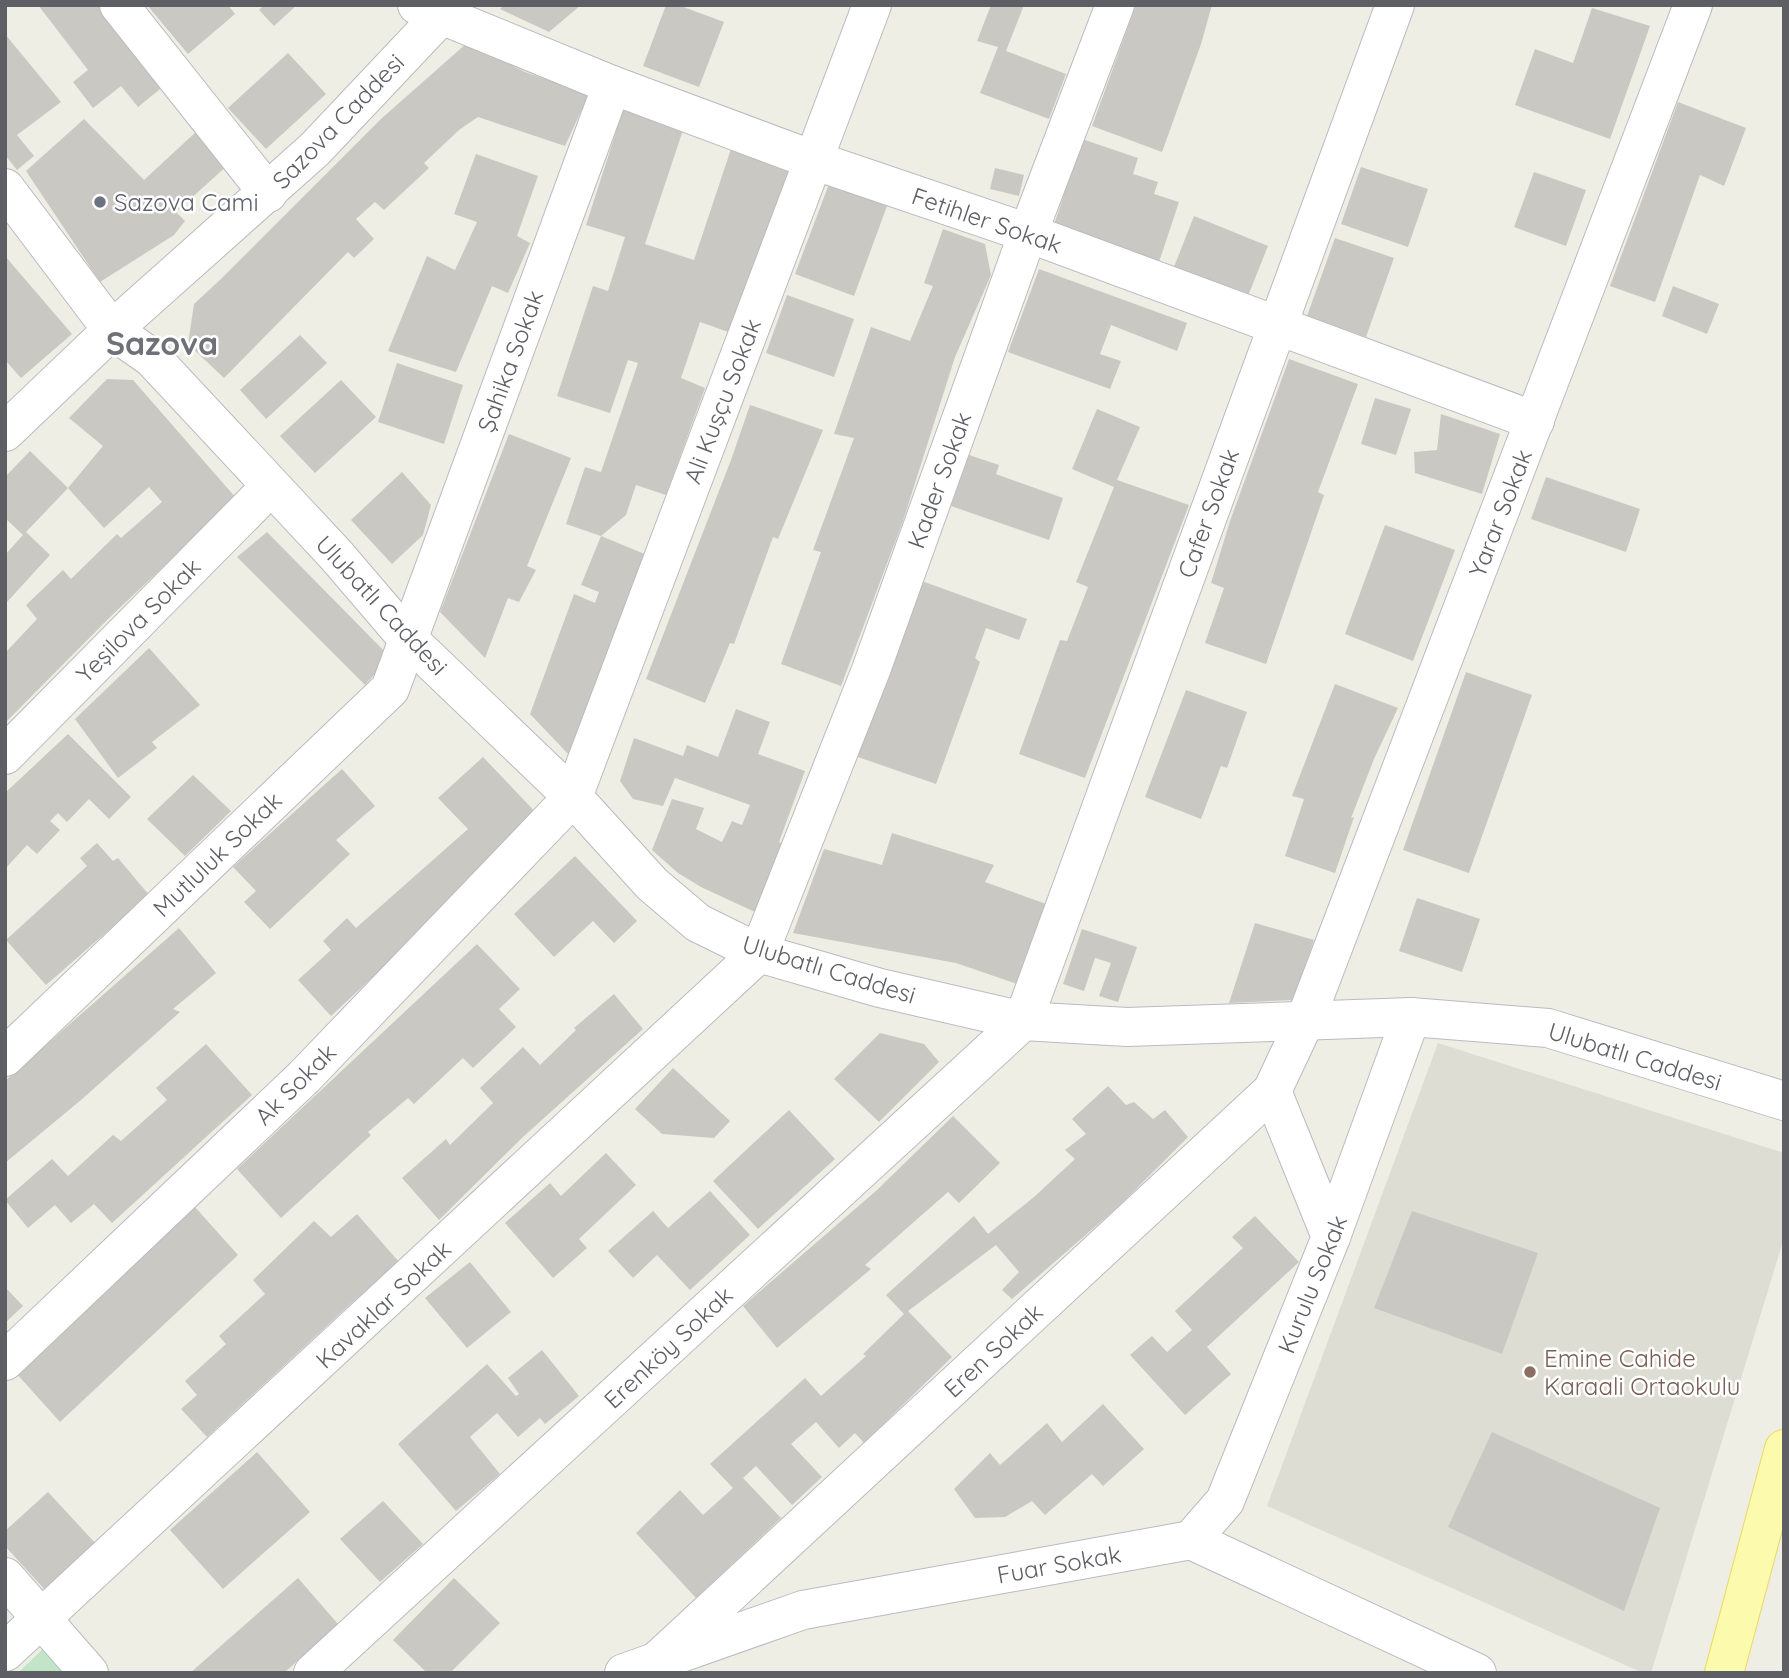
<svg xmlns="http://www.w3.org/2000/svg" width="1789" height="1678" font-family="Quicksand,sans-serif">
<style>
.education{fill:#deddd3}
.green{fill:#c2e5c7}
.building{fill:#cac8c2}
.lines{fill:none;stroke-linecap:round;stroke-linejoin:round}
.minor-casing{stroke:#babbc0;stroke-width:40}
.major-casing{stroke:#ecd861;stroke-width:40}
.minor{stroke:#fff;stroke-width:38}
.major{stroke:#fcfaad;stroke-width:38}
.worship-dot{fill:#6b7280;stroke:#fff;stroke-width:2.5}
.education-dot{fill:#8d6e63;stroke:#fff;stroke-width:2.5}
.labels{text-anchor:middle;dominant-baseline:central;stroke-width:5;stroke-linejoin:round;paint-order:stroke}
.street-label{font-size:24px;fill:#5d5f65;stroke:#fff}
.worship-label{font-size:24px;fill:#5b616d;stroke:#fff;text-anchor:start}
.education-label{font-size:24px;fill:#785e54;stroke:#fff;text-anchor:start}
.district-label{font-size:32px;font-weight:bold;fill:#6e7177;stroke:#fff}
</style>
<rect width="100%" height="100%" fill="#eeeee5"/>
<path class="education" d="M1438 1043 1784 1153V1238L1651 1673H1643L1267 1506Z"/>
<path class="green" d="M45 1647 66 1673H18Z"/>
<g class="building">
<path d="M38 5H99L165 85 138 107 121 86 93 108 73 82 88 70Z"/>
<path d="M147 5H228L235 14 188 54Z"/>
<path d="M264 5H297L274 26 259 10Z"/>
<path d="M504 5H581L549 32 500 9Z"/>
<path d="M666 5H678L724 22 699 87 643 66Z"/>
<path d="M991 5H1024L1006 51 1066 74 1049 119 980 93 998 47 977 41Z"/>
<path d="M1136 5H1212L1201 44 1162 152 1092 126Z"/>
<path d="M1592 8 1650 26 1610 139 1515 105 1535 49 1573 63Z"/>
<path d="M5 34 61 102 17 135 34 156 17 170 5 155Z"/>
<path d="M467 43 525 72 589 94 565 146 478 117 459 130 424 163 429 168 384 210 375 202 356 219 374 239 354 258 348 252 224 378 188 344 194 304 222 278 382 118Z"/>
<path d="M288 53 326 94 266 149 228 108Z"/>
<path d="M1678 102 1746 128 1724 186 1700 175 1655 302 1610 286Z"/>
<path d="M623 110 683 130 645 244 694 260 731 149 791 169 734 334 700 322 681 378 705 388 666 495 636 485 626 515 601 536 647 555 571 757 530 714 574 594 595 603 599 592 581 585 601 536 566 524 585 467 601 472 638 363 628 360 610 413 557 396 593 286 608 291 625 237 586 225Z"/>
<path d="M84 119 144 180 197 131 230 163 176 212 185 221 174 235 100 282 26 171Z"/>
<path d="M1082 139 1138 158 1133 174 1158 182 1154 194 1179 202 1159 262 1053 228Z"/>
<path d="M476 154 538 176 517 236 530 243 508 293 492 286 456 372 388 351 427 256 455 270 477 222 454 214Z"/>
<path d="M1361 167 1428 189 1408 247 1341 224Z"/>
<path d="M995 168 1024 175 1019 196 990 189Z"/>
<path d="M1534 172 1586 190 1566 246 1514 227Z"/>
<path d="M829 184 887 206 854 296 795 274Z"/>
<path d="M1194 216 1268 246 1248 296 1174 267Z"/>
<path d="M943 229 985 244 991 275 955 357 903 521 841 686 781 664 821 552 813 550 854 438 834 434 871 327 910 341 933 286 924 283Z"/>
<path d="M1335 238 1394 258 1366 337 1307 316Z"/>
<path d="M5 256 72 334 21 378 5 360Z"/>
<path d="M1039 269 1187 323 1177 351 1111 325 1100 354 1121 361 1110 389 1008 352Z"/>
<path d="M1673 286 1719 304 1707 334 1662 316Z"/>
<path d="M787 295 854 319 834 377 766 353Z"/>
<path d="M300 335 327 363 266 419 240 390Z"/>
<path d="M1289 359 1358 384 1318 492 1324 495 1266 664 1205 643 1224 588 1211 583 1230 521Z"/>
<path d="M397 363 463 385 444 444 378 422Z"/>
<path d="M107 379 133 380 236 498 109 618 5 723V653L37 619 26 605 63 570 71 579 117 534 121 538 162 502 149 487 104 528 68 488 103 446 69 418Z"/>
<path d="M341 380 376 417 315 473 280 436Z"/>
<path d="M1375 398 1411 409 1396 455 1361 444Z"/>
<path d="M750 405 823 430 778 539 773 537 734 644 730 643 705 703 646 679 731 460Z"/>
<path d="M1097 409 1140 427 1117 480 1189 505 1085 778 1019 754 1060 640 1067 641 1088 587 1076 582 1114 487 1072 469Z"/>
<path d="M1441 414 1500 434 1482 494 1415 473 1414 452 1437 450Z"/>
<path d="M509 434 571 458 527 566 536 570 519 602 508 598 485 658 440 612Z"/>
<path d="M30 451 68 488 26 532 50 555 7 602 5 600V555L23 535 5 518V477Z"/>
<path d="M969 455 999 465 996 474 1063 498 1049 540 951 506Z"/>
<path d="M402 472 431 505 423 535 392 564 351 520Z"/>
<path d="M1546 477 1640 509 1626 552 1531 519Z"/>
<path d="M1385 525 1455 550 1413 661 1345 634Z"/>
<path d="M267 532 390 657 365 685 237 557Z"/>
<path d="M919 580 1027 619 1019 640 986 628 975 658 980 662 936 784 855 756Z"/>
<path d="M149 648 200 705 152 742 157 748 118 778 75 719Z"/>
<path d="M1466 672 1532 695 1469 873 1403 850Z"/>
<path d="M1335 684 1398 708 1374 759 1351 818 1354 817 1335 873 1285 856 1304 799 1292 796Z"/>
<path d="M1186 690 1247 712 1227 768 1221 766 1201 819 1145 797Z"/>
<path d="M736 709 770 722 758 754 805 771 779 842 788 847 757 913 701 887 678 873 652 850 672 799 704 808 696 829 722 842 732 821 742 825 750 805 675 778 663 806 633 799 620 781 634 738 683 756 687 745 718 757Z"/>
<path d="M68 734 131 797 109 819 89 799 67 822 58 813 50 821 60 830 37 854 27 845 5 869V793Z"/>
<path d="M483 757 542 819 331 1016 298 980 331 950 323 941 347 918 356 928 468 829 438 798Z"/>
<path d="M342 769 375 806 336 840 350 854 270 929 244 902 256 891 233 867Z"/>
<path d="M193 775 231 811 185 856 147 819Z"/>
<path d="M892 833 994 865 985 882 1049 905 1020 985 956 963 793 933 824 849 882 865Z"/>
<path d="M97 843 113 861 118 858 149 895 46 985 6 940 87 866 80 858Z"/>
<path d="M575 856 637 921 614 943 593 921 554 957 514 914Z"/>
<path d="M1417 898 1480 919 1462 972 1399 951Z"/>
<path d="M1255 923 1314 940 1294 1000 1229 1003Z"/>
<path d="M179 928 216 973 173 1009 180 1012 81 1100 5 1163V1081Z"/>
<path d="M1082 929 1137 947 1118 1002 1099 996 1111 963 1095 958 1084 991 1063 984Z"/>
<path d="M477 944 520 989 499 1009 516 1027 473 1068 463 1058 414 1104 408 1098 368 1132 371 1135 281 1218 237 1169Z"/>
<path d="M614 994 643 1029 524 1136 439 1220 402 1178 446 1139 450 1145 493 1103 480 1088 523 1047 540 1065 576 1030 574 1028Z"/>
<path d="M880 1033 924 1044 939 1062 879 1122 834 1079Z"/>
<path d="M206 1044 252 1095 112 1223 94 1204 71 1223 55 1205 28 1228 5 1200 52 1159 68 1176 113 1135 121 1141 167 1100 156 1088Z"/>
<path d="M673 1068 730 1121 714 1138 662 1134 635 1109Z"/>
<path d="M1108 1086 1126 1105 1134 1102 1153 1119 1165 1110 1188 1137 1119 1206 1012 1299 1002 1290 1019 1272 996 1245 908 1311 952 1357 864 1443 855 1433 839 1448 816 1422 791 1444 822 1477 792 1505 756 1466 743 1478 781 1518 696 1598 636 1533 680 1490 703 1515 733 1488 710 1464 805 1378 821 1396 866 1356 863 1354 904 1314 886 1295 974 1216 988 1234 1034 1197 1075 1159 1065 1150 1086 1134 1072 1119Z"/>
<path d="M789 1110 835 1159 758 1229 713 1181Z"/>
<path d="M953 1116 1000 1163 959 1203 948 1192 865 1265 871 1269 777 1348 743 1306 877 1190Z"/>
<path d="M606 1153 636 1185 579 1239 587 1248 553 1278 505 1223 550 1183 561 1196Z"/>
<path d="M710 1191 750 1235 690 1290 657 1255 633 1278 608 1251 653 1211 668 1228Z"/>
<path d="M194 1206 238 1255 60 1422 16 1373Z"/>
<path d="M1412 1211 1538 1253 1502 1354 1374 1308Z"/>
<path d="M357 1214 399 1262 346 1308 207 1437 181 1409 197 1395 185 1381 226 1344 219 1336 265 1294 253 1280 314 1221 331 1237Z"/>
<path d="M1255 1216 1299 1262 1207 1347 1231 1374 1185 1415 1130 1355 1152 1336 1167 1352 1192 1330 1175 1311 1243 1248 1232 1237Z"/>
<path d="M470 1262 511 1312 467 1348 425 1298Z"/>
<path d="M5 1287 23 1306 5 1323Z"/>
<path d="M542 1350 579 1396 545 1424 540 1418 518 1437 497 1413 470 1437 500 1474 456 1511 398 1444 487 1364 516 1396 519 1394 508 1378Z"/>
<path d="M1103 1404 1144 1449 1103 1486 1092 1474 1045 1515 1032 1501 1005 1517 975 1518 954 1489 990 1453 1000 1465 1047 1423 1062 1442Z"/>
<path d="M1492 1432 1660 1508 1624 1611 1448 1527Z"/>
<path d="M257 1452 310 1512 223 1589 170 1530Z"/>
<path d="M48 1492 97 1545 46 1591 5 1546V1531Z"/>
<path d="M383 1501 423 1544 380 1582 340 1539Z"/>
<path d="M298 1578 338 1624 284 1673H190Z"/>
<path d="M454 1578 500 1623 450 1673H427L393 1640Z"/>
</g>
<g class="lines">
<g class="minor-casing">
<g id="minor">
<path d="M119 5 268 193"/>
<path d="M417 5 612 85 813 160 1028 233 1535 421"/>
<path d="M5 188 112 330 152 358 336 555 407 638 573 797 652 884 698 923 759 953 880 988 1023 1021 1127 1027 1411 1017 1548 1028 1784 1101"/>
<path d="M5 432 112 330 315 149 451 5"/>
<path d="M5 755 271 486"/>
<path d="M5 1057 390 689 612 85"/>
<path d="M1272 1091 1331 1237"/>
<path d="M5 1361 304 1077 573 797 872 5"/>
<path d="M1191 1540 1225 1501 1331 1237 1411 1017"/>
<path d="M5 1577 89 1673"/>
<path d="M5 1652 759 953 871 670 1028 233 1115 5"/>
<path d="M657 1661 1272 1091 1305 1021 1693 5"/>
<path d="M313 1673 1023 1021 1395 5"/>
<path d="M624 1673 803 1610 1191 1540 1477 1673"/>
</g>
</g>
<g class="major-casing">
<path id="major" d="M1724 1673 1784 1449"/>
</g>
<use href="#minor" class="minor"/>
<use href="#major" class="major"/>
</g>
<circle class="worship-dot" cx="100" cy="202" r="7"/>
<circle class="education-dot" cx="1530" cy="1372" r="7"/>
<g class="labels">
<g class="street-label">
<text transform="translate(338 121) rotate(-46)">Sazova Caddesi</text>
<text transform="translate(987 220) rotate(19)">Fetihler Sokak</text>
<text transform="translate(510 361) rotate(-70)">Şahika Sokak</text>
<text transform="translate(722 401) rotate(-69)">Ali Kuşçu Sokak</text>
<text transform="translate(939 480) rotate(-70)">Kader Sokak</text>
<text transform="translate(1208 513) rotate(-70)">Cafer Sokak</text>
<text transform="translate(1500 513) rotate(-69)">Yarar Sokak</text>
<text transform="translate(382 605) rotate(47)">Ulubatlı Caddesi</text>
<text transform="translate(138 620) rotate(-45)">Yeşilova Sokak</text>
<text transform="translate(217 854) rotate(-44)">Mutluluk Sokak</text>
<text transform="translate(829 969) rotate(17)">Ulubatlı Caddesi</text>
<text transform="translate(1635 1056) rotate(17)">Ulubatlı Caddesi</text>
<text transform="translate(295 1084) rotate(-45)">Ak Sokak</text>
<text transform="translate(1312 1284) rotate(-68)">Kurulu Sokak</text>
<text transform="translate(383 1304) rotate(-43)">Kavaklar Sokak</text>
<text transform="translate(668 1347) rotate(-43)">Erenköy Sokak</text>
<text transform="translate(993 1350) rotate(-43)">Eren Sokak</text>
<text transform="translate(1059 1564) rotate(-10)">Fuar Sokak</text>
</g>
<g class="worship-label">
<text x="114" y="202">Sazova Cami</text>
</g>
<g class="education-label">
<text x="1544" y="1358">Emine Cahide<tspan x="1544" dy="28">Karaali Ortaokulu</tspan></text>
</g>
<g class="district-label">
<text x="162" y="343">Sazova</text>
</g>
</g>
<rect width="1789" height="1678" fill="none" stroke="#5d5f65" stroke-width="14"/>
</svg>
